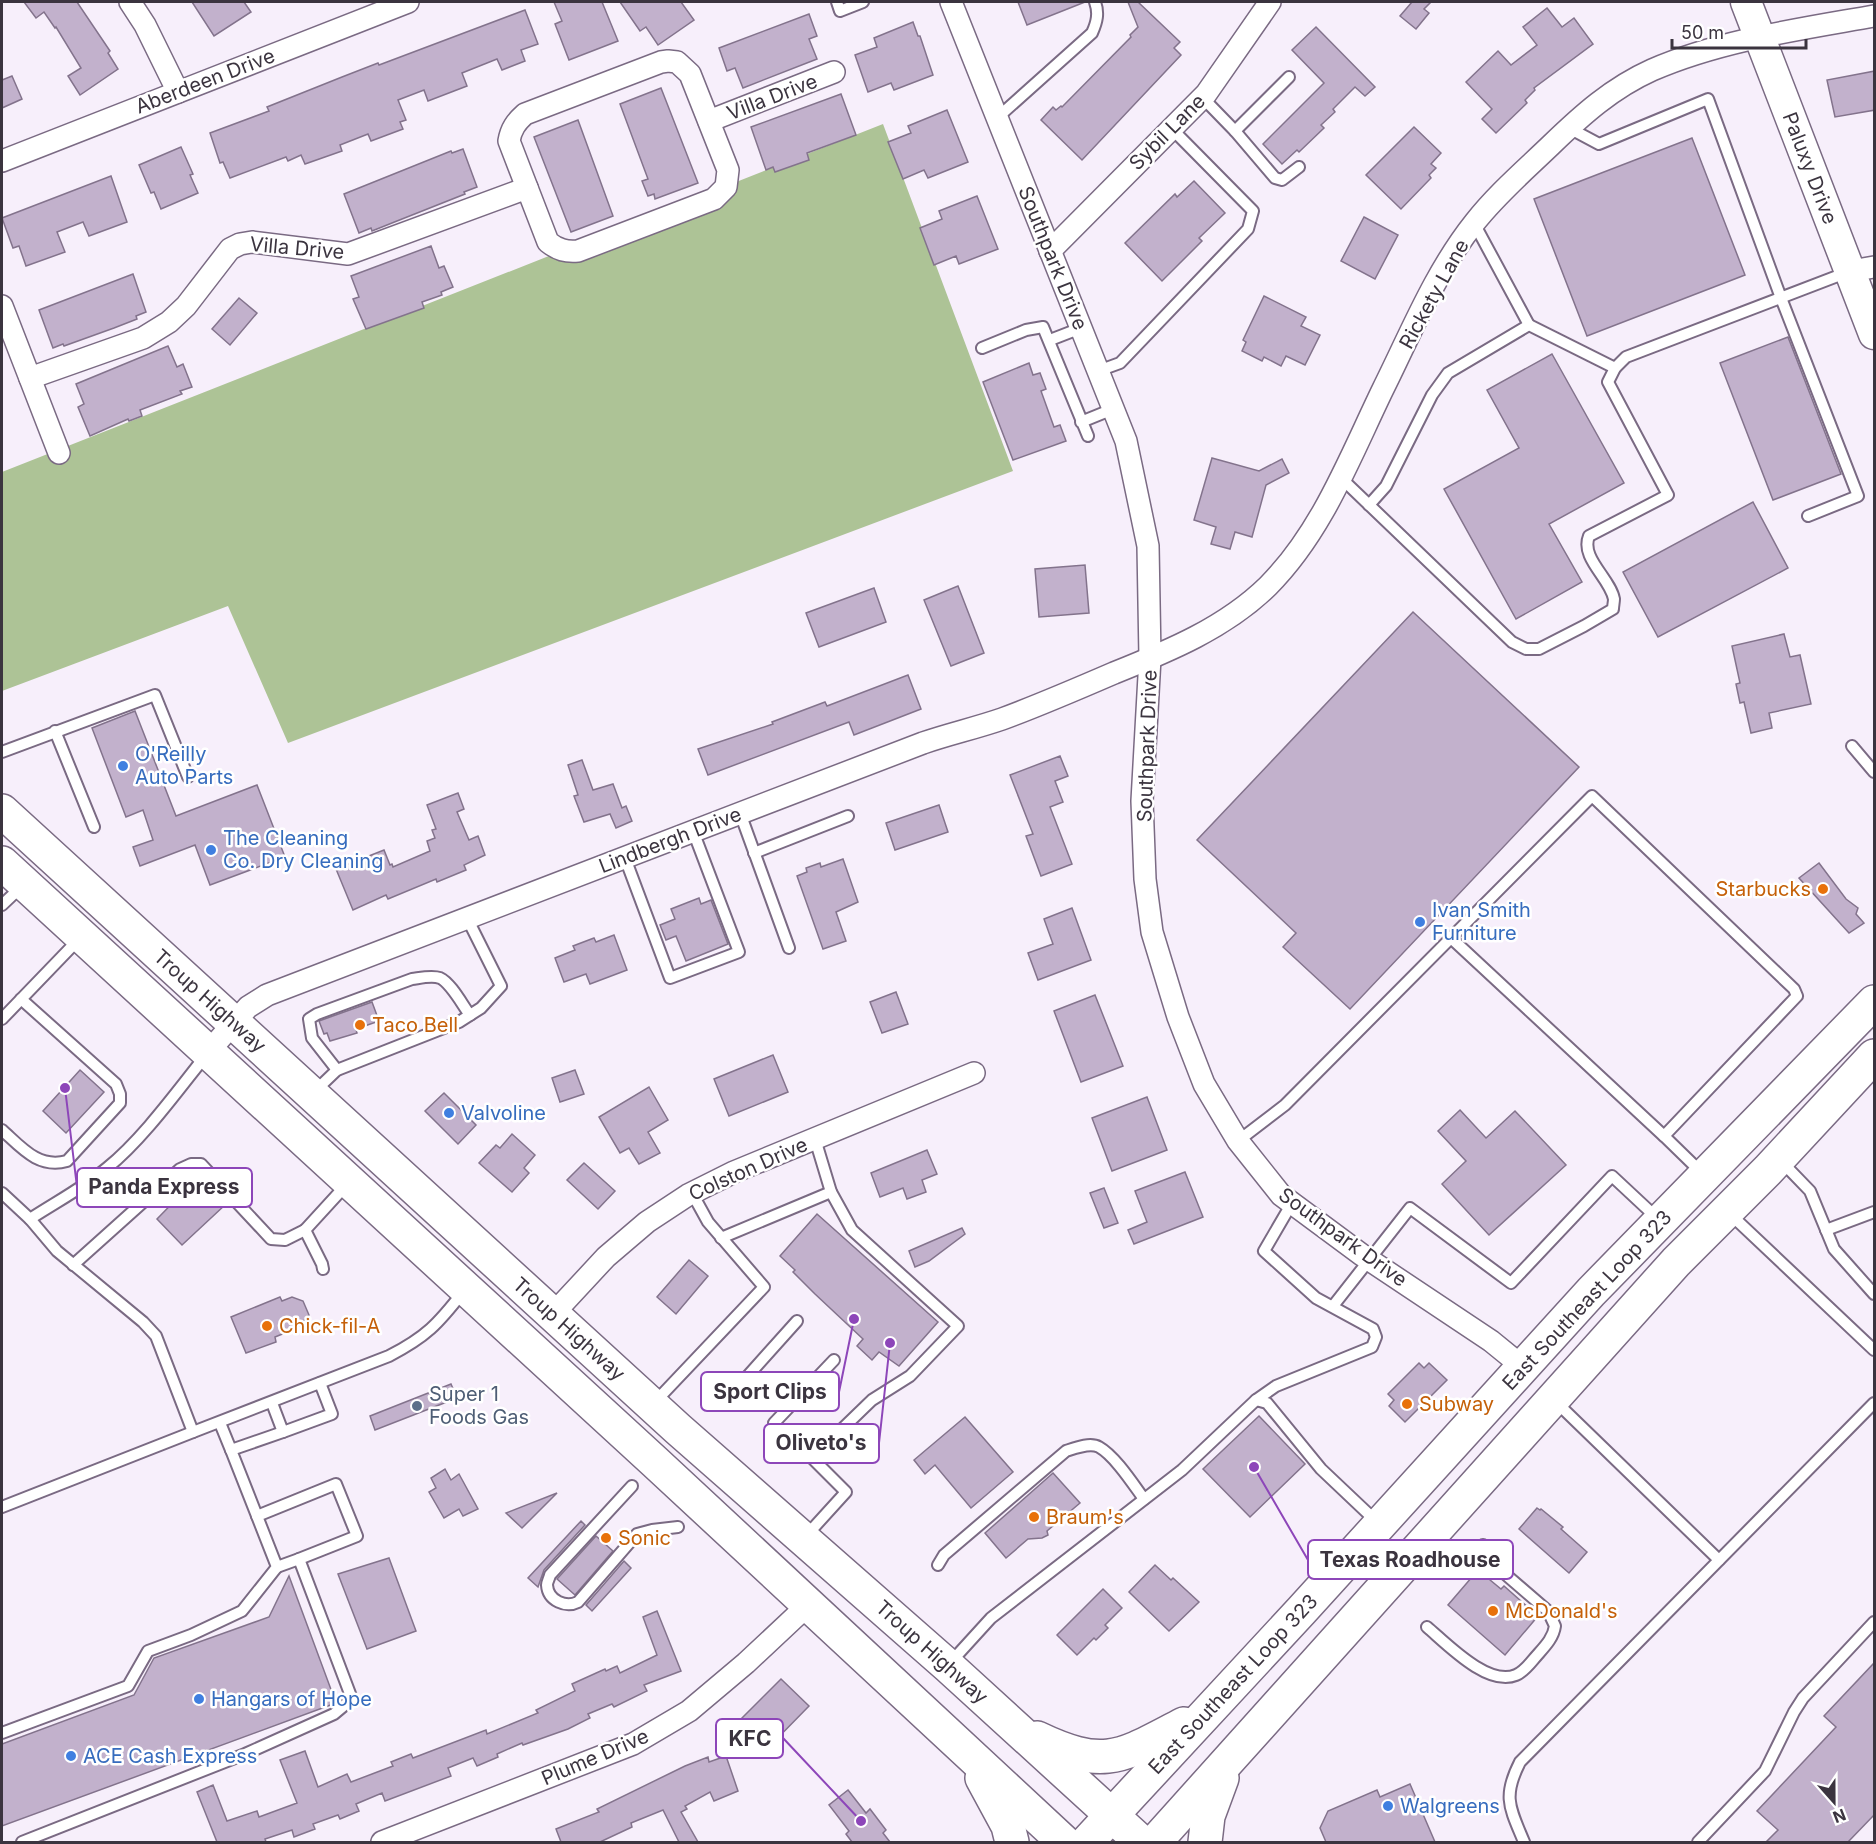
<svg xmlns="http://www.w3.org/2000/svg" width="1876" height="1844" font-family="Inter,sans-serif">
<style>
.forest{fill:#adc396}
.building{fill:#c2b1cc;stroke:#83738c;stroke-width:1.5}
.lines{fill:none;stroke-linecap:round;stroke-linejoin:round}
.service-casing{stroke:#7a6a83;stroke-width:14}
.minor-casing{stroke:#7a6a83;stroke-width:24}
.secondary-casing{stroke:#7a6a83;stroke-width:33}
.trunk-casing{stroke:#7a6a83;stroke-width:36}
.service{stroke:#fff;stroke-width:10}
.minor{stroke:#fff;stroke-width:21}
.secondary{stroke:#fff;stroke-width:30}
.trunk{stroke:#fff;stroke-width:33}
.shop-dot{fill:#3f7fe0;stroke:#fff;stroke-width:2}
.food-dot{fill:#e8710a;stroke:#fff;stroke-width:2}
.service-dot{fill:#5c6f8a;stroke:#fff;stroke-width:2}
.labels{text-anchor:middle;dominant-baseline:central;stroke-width:5;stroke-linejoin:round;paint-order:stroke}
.street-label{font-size:20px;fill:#3b343f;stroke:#fff}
.shop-label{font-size:20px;fill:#366cbe;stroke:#fff;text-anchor:start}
.food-label{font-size:20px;fill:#c56008;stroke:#fff;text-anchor:start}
.service-label{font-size:20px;fill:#4e5e75;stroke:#fff;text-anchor:start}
.leader{fill:none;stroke:#8d46b9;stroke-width:2}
.callout-dot{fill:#8d46b9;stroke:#fff;stroke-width:2}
.callout{fill:#fff;stroke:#8d46b9;stroke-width:2}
.callout-label{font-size:21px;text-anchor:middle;font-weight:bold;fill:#3b343f}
</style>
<rect width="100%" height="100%" fill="#f7effb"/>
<path class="forest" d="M883 124 1013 471 288 743 228 606 2 691V472Z"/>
<g class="building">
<path d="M24 2H77L110 51 108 53 118 69 80 95 68 76 81 68 56 27 55 28 44 12 36 18Z"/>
<path d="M192 2H244L251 12 214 36Z"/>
<path d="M554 2H602L618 41 569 60 555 24 562 21Z"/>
<path d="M620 2H681L694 20 658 45 646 27 640 31Z"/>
<path d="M1018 2H1085L1027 25Z"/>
<path d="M1128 2H1138L1180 42 1174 48 1181 55 1082 160 1041 120 1053 107 1056 110 1061 106 1062 107 1131 37 1130 35 1138 27Z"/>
<path d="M1412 2H1431L1424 9 1429 13 1416 29 1400 16Z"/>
<path d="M1547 8 1562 27 1574 18 1593 44 1534 88 1535 90 1525 100 1527 103 1496 133 1482 119 1492 109 1466 82 1498 51 1511 65 1537 45 1523 27Z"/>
<path d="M525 10 538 44 521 50 525 61 502 70 497 59 462 73 467 86 428 101 424 90 398 100 406 120 400 122 403 129 371 141 368 134 340 145 342 151 305 164 301 155 288 161 286 157 230 178 223 162 220 163 210 133 269 111 267 107 342 77 378 63 379 65Z"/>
<path d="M809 14 817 36 809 39 817 59 743 88 735 68 727 71 719 48Z"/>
<path d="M913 22 918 36H920L933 75 894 90 891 83 868 92 855 55 877 47 874 38Z"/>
<path d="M1316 27 1375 87 1365 96 1355 87 1333 109 1335 112 1321 125 1324 128 1299 152 1297 150 1282 164 1263 144 1324 83 1292 50Z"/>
<path d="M1875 71V110L1835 117 1827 80Z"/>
<path d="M12 76 22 99 2 108V80Z"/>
<path d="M661 88 698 183 655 199 654 194 648 196 642 181 648 179 620 104Z"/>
<path d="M841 94 856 135 807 153 809 160 775 172 773 167 766 170 751 127Z"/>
<path d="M947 110 968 162 928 178 924 170 903 179 888 142 911 133 908 126Z"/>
<path d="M578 120 613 216 571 232 534 137Z"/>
<path d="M1414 127 1441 153 1431 164 1436 168 1429 175 1431 178 1401 209 1366 175Z"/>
<path d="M1692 138 1745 275 1587 336 1534 199Z"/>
<path d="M181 147 193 174 190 175 198 193 161 209 154 192 151 193 139 165Z"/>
<path d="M463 149 477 187 464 192 465 194 397 221 372 231 371 228 359 233 344 194 451 151 452 153Z"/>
<path d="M111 176 127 222 89 236 83 222 57 232 65 252 26 266 19 246 13 248 2 218Z"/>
<path d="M1194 181 1225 213 1199 238 1202 241 1162 281 1125 243 1175 194 1177 197Z"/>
<path d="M977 196 998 249 959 264 956 256 934 265 920 228 942 219 939 211Z"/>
<path d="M1364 217 1398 235 1375 279 1341 261Z"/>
<path d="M431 246 439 268 444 266 453 287 441 292 442 295 422 302 424 308 366 329 353 299 359 297 351 276Z"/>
<path d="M133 274 146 312 136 316 137 319 114 328 64 346 63 344 53 348 39 310Z"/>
<path d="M1264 296 1306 317 1301 326 1320 335 1305 365 1286 356 1281 366 1264 357 1262 361 1242 351 1246 342 1243 340Z"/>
<path d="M239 298 257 313 230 345 212 329Z"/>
<path d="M1788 337 1841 474 1773 500 1720 363Z"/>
<path d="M168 346 177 367 183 364 192 387 180 391 182 394 140 410 142 416 129 421 128 419 90 436 78 407 84 404 76 384Z"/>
<path d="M1552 354 1624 483 1549 524 1582 582 1516 619 1444 489 1519 448 1487 390Z"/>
<path d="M1029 363 1033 375 1040 373 1046 389 1041 391 1054 427 1060 425 1066 441 1013 460 983 382Z"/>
<path d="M1212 458 1259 471 1282 459 1289 473 1266 485 1252 537 1235 532 1230 549 1211 544 1216 527 1194 520Z"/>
<path d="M1753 502 1788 568 1658 637 1623 572Z"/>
<path d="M1085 565 1089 613 1039 617 1035 569Z"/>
<path d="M958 586 984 653 951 666 924 600Z"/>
<path d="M874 588 886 622 819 647 806 613Z"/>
<path d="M1413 612 1579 767 1350 1009 1283 947 1296 933 1197 840Z"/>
<path d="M1784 634 1790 657 1800 655 1811 704 1769 713 1772 728 1751 733 1744 702 1740 703 1736 684 1740 683 1732 646Z"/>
<path d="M908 675 921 709 854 735 849 722 708 775 698 749 773 724 772 722 825 702 827 706Z"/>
<path d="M135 711 176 816 257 785 285 857 210 885 195 845 140 866 133 847 153 840 143 810 126 817 92 728Z"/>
<path d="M1060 756 1068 776 1055 781 1063 802 1050 807 1072 864 1041 876 1026 836 1033 834 1010 775Z"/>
<path d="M582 760 593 790 613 784 622 808 626 806 632 821 616 828 610 814 584 822 574 796 578 795 568 765Z"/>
<path d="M458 793 464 809 457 812 469 840 478 836 485 855 464 865 466 870 437 882 436 879 388 899 386 895 353 910 336 869 384 850 390 865 392 864 393 867 430 851 427 841 435 838 432 830 436 829 427 805Z"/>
<path d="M939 805 948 832 895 850 886 823Z"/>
<path d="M843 859 858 902 836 912 846 941 823 949 797 876 807 872 806 868 820 863 821 867Z"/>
<path d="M1819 863 1846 899 1858 908 1856 914 1864 923 1849 933 1799 878Z"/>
<path d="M699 898 701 904 711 900 728 944 686 961 676 936 666 940 660 925 675 919 671 909Z"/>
<path d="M1072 908 1091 960 1038 980 1028 953 1053 944 1044 919Z"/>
<path d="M614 935 627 970 590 984 586 974 564 982 555 958 575 950 573 946 594 938 596 942Z"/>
<path d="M896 992 908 1024 882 1033 870 1002Z"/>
<path d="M1095 995 1123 1066 1081 1082 1054 1011Z"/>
<path d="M372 1002 379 1021 356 1029 357 1033 330 1041 327 1033 324 1034 319 1021Z"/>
<path d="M773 1055 788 1092 729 1116 714 1079Z"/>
<path d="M80 1070 104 1092 66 1133 43 1111Z"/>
<path d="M575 1070 584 1094 560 1102 552 1078Z"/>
<path d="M649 1087 668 1120 648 1132 660 1153 639 1164 629 1148 620 1153 599 1117Z"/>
<path d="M444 1093 476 1125 458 1144 425 1111Z"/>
<path d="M1147 1097 1167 1150 1112 1171 1092 1118Z"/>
<path d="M1460 1110 1486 1138 1515 1111 1566 1165 1489 1235 1442 1184 1466 1161 1438 1131Z"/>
<path d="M512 1134 535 1155 524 1168 529 1173 512 1192 479 1163 496 1145 500 1148Z"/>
<path d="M927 1150 937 1174 922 1180 926 1192 907 1199 903 1188 880 1197 871 1173Z"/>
<path d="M584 1163 615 1191 598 1209 567 1180Z"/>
<path d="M1185 1172 1203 1217 1134 1244 1128 1230 1147 1222 1135 1191Z"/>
<path d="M196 1179H202L226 1204 182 1245 157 1219Z"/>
<path d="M1104 1188 1118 1223 1104 1228 1090 1193Z"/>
<path d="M817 1214 938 1322 899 1366 879 1352 872 1360 857 1346 863 1339 815 1294 793 1272 795 1270 780 1256Z"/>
<path d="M962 1228 965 1234 929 1261 915 1267 909 1251Z"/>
<path d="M689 1260 708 1276 676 1314 657 1297Z"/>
<path d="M280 1297 282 1301 292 1297 303 1301 309 1315 297 1328 275 1337 276 1342 246 1353 231 1317Z"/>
<path d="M1419 1363 1424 1368 1429 1363 1447 1380 1405 1422 1389 1406 1394 1400 1388 1394Z"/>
<path d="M451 1384 457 1398 375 1430 370 1416Z"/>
<path d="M1259 1416 1305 1464 1250 1517 1203 1469Z"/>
<path d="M965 1417 1013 1472 971 1508 935 1465 925 1474 914 1460Z"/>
<path d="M445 1469 451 1480 459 1474 478 1509 463 1516 459 1509 444 1518 429 1492 436 1488 431 1478Z"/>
<path d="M1053 1473 1080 1503 1047 1531 1048 1535 1042 1538 1028 1539 1006 1558 985 1533Z"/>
<path d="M557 1493 522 1528 506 1513Z"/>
<path d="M1537 1508 1540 1510 1541 1509 1563 1527 1561 1529 1587 1552 1569 1573 1519 1529Z"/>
<path d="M581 1521 585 1525 544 1570 538 1587 528 1578Z"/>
<path d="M596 1536 613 1551 575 1595 557 1579Z"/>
<path d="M389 1558 416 1631 367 1649 338 1574Z"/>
<path d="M624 1561 631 1568 592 1611 586 1605Z"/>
<path d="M1155 1565 1171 1580 1173 1578 1199 1602 1169 1631 1129 1592Z"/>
<path d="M1478 1570 1501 1589 1504 1586 1538 1616 1505 1655 1448 1605Z"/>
<path d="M289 1576 336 1703 2 1826V1744L134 1695 154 1658 269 1617Z"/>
<path d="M1103 1589 1122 1608 1105 1625 1108 1628 1096 1640 1094 1638 1077 1655 1057 1635Z"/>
<path d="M657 1611 681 1671 644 1685 647 1691 614 1707 612 1704 588 1714 590 1718 568 1729 523 1745 522 1743 497 1754 498 1757 477 1766 473 1758 448 1768 451 1776 385 1801 382 1793 356 1804 359 1811 340 1819 338 1815 313 1824 315 1829 294 1837 292 1830 265 1839 266 1842H217L197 1792 213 1785 227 1821 257 1811 259 1817 297 1803 280 1760 305 1751 318 1787 347 1774 351 1782 393 1766 391 1762 411 1754 413 1758 486 1730 487 1734 538 1713 536 1710 575 1691 572 1684 605 1669 606 1671 617 1666 620 1673 657 1655 643 1617Z"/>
<path d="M1875 1662V1814L1848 1842H1766L1778 1830 1757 1811 1836 1727 1824 1716Z"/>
<path d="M781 1679 809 1706 765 1751 737 1723Z"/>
<path d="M726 1756 738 1791 714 1801 710 1792 685 1806 687 1809 681 1812 698 1842H679L663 1810 631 1823 632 1827 600 1842H561L556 1829 599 1812 597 1809 685 1766 708 1757 709 1762Z"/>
<path d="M1410 1784 1435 1842H1326L1320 1828 1328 1811 1377 1790 1380 1797Z"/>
<path d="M848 1790 866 1813 870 1809 886 1830 883 1833 890 1842H852L846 1834 849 1831 829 1805Z"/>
</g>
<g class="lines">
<g class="service-casing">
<g id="service">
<path d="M837 2 840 11 863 2"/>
<path d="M1202 97 1235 131 1289 77"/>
<path d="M997 118 1092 33C1097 22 1099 13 1095 2"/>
<path d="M1569 128 1599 144 1708 99 1781 298 1858 496 1808 516"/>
<path d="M1235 131 1275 178 1282 180 1299 167"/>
<path d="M1474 223 1529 325"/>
<path d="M1050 340 1081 328"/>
<path d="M982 348 1026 330 1043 327 1088 436"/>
<path d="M1098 371 1120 363 1248 229 1253 211 1171 128"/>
<path d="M1081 422 1113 409"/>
<path d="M1340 477 1512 642 1526 649H1539L1584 626 1613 609C1613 606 1614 602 1614 599 1610 578 1580 558 1589 536L1668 495 1608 382 1615 368 1626 357 1848 272"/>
<path d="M1369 505 1386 486 1432 395 1448 373 1529 325 1615 368"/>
<path d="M55 731 94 827"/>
<path d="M1852 746 1874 772"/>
<path d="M2 752 155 695 188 777"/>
<path d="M740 813 789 948"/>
<path d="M754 853 848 816"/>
<path d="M625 858 670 978 739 952 693 831"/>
<path d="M2 905 22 886"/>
<path d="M1450 937 1664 1136"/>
<path d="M2 1019 80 938"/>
<path d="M337 1070 312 1038 309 1019 317 1014 412 979C420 978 432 975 440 978 451 983 463 1006 470 1015"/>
<path d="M314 1092 337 1070 459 1022 481 1008 501 986 467 918"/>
<path d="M2 1130C21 1147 38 1169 67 1161L120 1103V1094L116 1084 21 999"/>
<path d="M1238 1141 1285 1105 1592 796 1794 989 1797 996 1664 1136 1703 1174"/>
<path d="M1781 1161 1810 1191 1834 1249 1874 1294"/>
<path d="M2 1193 30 1219C56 1202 83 1188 107 1168 143 1139 178 1090 207 1054"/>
<path d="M1729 1213 1874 1350"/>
<path d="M30 1219 57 1251 143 1322 156 1336 193 1432 389 1356C426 1337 438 1324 463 1292"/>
<path d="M1826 1230 1874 1212"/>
<path d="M721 1238 831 1192"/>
<path d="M73 1265 180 1169 191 1164H201L271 1239 285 1240 305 1230"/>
<path d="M323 1269 322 1264 305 1230 348 1183"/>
<path d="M1333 1306 1410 1208 1511 1283 1612 1176 1657 1218"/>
<path d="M737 1388 797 1321"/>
<path d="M1256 1400 1276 1386 1372 1347 1376 1337 1373 1329 1316 1298 1264 1251 1292 1203"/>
<path d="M1555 1401 1719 1560"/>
<path d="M655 1402 764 1287 708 1222 692 1193"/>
<path d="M272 1403 283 1432 332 1414 320 1383"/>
<path d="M220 1423 231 1450"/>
<path d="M774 1423 834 1360"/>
<path d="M632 1486 550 1575C549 1579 547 1582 547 1585 548 1601 566 1608 578 1602L637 1534 652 1530 678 1527"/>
<path d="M2 1507 193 1432"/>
<path d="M257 1516 231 1450 283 1432"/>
<path d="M806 1536 846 1492 812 1458 872 1400 910 1376 958 1326 852 1230 831 1192 815 1139"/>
<path d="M938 1565 944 1555 1066 1451C1075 1448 1090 1442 1099 1447 1115 1456 1133 1484 1144 1499"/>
<path d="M277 1567 299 1559"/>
<path d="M1427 1627C1447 1644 1488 1687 1516 1675 1523 1672 1528 1666 1533 1660 1542 1649 1553 1640 1555 1626L1548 1611 1483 1555V1545"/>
<path d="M950 1663 991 1618 1182 1470 1256 1400 1267 1403 1321 1469 1377 1522"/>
<path d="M2 1733 128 1686 148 1651 191 1635 242 1611 277 1567 257 1516 336 1484 357 1536 299 1559 352 1699 334 1714 245 1754 22 1842"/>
<path d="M1524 1842C1510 1808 1502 1797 1520 1762L1874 1403"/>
<path d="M1698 1842 1765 1771 1794 1712 1803 1698 1874 1622"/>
</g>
</g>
<g class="minor-casing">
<g id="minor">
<path d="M130 2 145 25 178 92"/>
<path d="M951 2 1126 441 1148 546 1150 658 1142 801 1145 879 1152 932 1178 1017 1204 1084 1238 1141 1281 1195 1362 1255 1491 1341 1523 1367"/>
<path d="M668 61 677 62 690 74 728 170 726 187 714 199 578 251C566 252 558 250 548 242L509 141C511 129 516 122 525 114L661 62Z"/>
<path d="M709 121 834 72"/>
<path d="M2 161 408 2"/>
<path d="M1050 251 1206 94 1270 2"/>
<path d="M1851 271 1874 267"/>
<path d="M2 306 59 453"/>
<path d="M30 378 143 338 169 322 186 306 230 249 240 244 252 242 348 254 527 188"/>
<path d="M209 1051 248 1007 267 995 923 743C949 734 976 728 1002 719 1040 705 1077 689 1114 673 1169 651 1225 628 1268 586 1322 532 1350 457 1383 389 1411 333 1435 272 1475 222 1497 194 1525 170 1551 145 1582 115 1612 88 1652 70 1721 40 1801 29 1874 16"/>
<path d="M553 1314 606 1257 647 1222 688 1195 734 1172 974 1073"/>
<path d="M382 1842 633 1744 689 1711 746 1663 809 1604"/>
</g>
</g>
<g class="secondary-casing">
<path id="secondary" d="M1746 2 1874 334"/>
</g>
<g class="trunk-casing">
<g id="trunk">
<path d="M2 811 678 1429 948 1666 1141 1842"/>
<path d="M2 863 655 1462 1064 1842"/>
<path d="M1037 1738C1106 1771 1122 1756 1184 1724"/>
<path d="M982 1778 1008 1826 1012 1842"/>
<path d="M1087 1842 1302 1610 1591 1292 1874 1002"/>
<path d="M1155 1842 1676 1262 1768 1170 1874 1056"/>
<path d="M1205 1842 1208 1816 1222 1778"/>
</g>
</g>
<use href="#service" class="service"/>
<use href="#minor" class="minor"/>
<use href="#secondary" class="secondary"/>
<use href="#trunk" class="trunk"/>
</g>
<g class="shop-dot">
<circle cx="123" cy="766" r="6"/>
<circle cx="211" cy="850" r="6"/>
<circle cx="1420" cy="922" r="6"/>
<circle cx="449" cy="1113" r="6"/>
<circle cx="199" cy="1699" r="6"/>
<circle cx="71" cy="1756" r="6"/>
<circle cx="1388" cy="1806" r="6"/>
</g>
<g class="food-dot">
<circle cx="1823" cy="889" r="6"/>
<circle cx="360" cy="1025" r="6"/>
<circle cx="267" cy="1326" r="6"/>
<circle cx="1407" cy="1404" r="6"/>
<circle cx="1034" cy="1517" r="6"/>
<circle cx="606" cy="1538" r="6"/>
<circle cx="1493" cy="1611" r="6"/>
</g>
<circle class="service-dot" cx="417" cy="1406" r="6"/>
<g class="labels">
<g class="street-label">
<text transform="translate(205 81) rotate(-21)">Aberdeen Drive</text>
<text transform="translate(772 97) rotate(-21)">Villa Drive</text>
<text transform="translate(1167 132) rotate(-45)">Sybil Lane</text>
<text transform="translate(1810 168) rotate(69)">Paluxy Drive</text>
<text transform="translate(297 248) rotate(5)">Villa Drive</text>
<text transform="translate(1053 258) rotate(68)">Southpark Drive</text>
<text transform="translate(1434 294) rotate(-61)">Rickety Lane</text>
<text transform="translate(1147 746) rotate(-88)">Southpark Drive</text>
<text transform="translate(670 840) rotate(-21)">Lindbergh Drive</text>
<text transform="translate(210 1001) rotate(42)">Troup Highway</text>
<text transform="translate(748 1169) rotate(-24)">Colston Drive</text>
<text transform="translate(1343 1237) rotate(36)">Southpark Drive</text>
<text transform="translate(1587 1300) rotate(-47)">East Southeast Loop 323</text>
<text transform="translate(569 1329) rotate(42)">Troup Highway</text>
<text transform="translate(932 1652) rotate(42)">Troup Highway</text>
<text transform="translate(1233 1684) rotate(-47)">East Southeast Loop 323</text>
<text transform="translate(595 1757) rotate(-23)">Plume Drive</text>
</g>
<g class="shop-label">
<text x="135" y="754">O'Reilly<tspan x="135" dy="23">Auto Parts</tspan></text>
<text x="223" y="838">The Cleaning<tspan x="223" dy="23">Co. Dry Cleaning</tspan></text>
<text x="1432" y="910">Ivan Smith<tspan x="1432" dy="23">Furniture</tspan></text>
<text x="461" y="1113">Valvoline</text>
<text x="211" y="1699">Hangars of Hope</text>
<text x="83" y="1756">ACE Cash Express</text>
<text x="1400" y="1806">Walgreens</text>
</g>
<g class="food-label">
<text x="1811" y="889" text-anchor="end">Starbucks</text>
<text x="372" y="1025">Taco Bell</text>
<text x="279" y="1326">Chick-fil-A</text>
<text x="1419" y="1404">Subway</text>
<text x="1046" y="1517">Braum's</text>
<text x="618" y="1538">Sonic</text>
<text x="1505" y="1611">McDonald's</text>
</g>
<g class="service-label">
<text x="429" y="1394">Super 1<tspan x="429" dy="23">Foods Gas</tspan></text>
</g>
</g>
<path class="leader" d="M65 1088L77 1187M854 1319L839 1392M890 1343L879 1443M1254 1467L1308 1560M861 1821L783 1738"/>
<g class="callout-dot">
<circle cx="65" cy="1088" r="6"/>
<circle cx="854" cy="1319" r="6"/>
<circle cx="890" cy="1343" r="6"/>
<circle cx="1254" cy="1467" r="6"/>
<circle cx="861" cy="1821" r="6"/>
</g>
<g class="callout">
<rect x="77" y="1168" width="175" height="39" rx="6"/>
<rect x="701" y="1372" width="138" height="39" rx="6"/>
<rect x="764" y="1424" width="115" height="39" rx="6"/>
<rect x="1308" y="1540" width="205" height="39" rx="6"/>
<rect x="716" y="1719" width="67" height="39" rx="6"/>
</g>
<g class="callout-label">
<text x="164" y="1194">Panda Express</text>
<text x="770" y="1399">Sport Clips</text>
<text x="821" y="1450">Oliveto's</text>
<text x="1410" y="1567">Texas Roadhouse</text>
<text x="750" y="1746">KFC</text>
</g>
<rect width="1876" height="1844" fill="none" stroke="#3b343f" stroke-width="6"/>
<g transform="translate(1834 1802) rotate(159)" stroke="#ffffff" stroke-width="4.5" paint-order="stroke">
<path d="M0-4.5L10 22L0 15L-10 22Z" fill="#3b343f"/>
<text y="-9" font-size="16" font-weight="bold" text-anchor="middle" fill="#3b343f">N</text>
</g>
<path d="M1672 39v9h134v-9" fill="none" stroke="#3b343f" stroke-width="3"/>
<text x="1681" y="39" font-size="18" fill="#3b343f" stroke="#ffffff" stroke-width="4.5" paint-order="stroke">50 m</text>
</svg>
